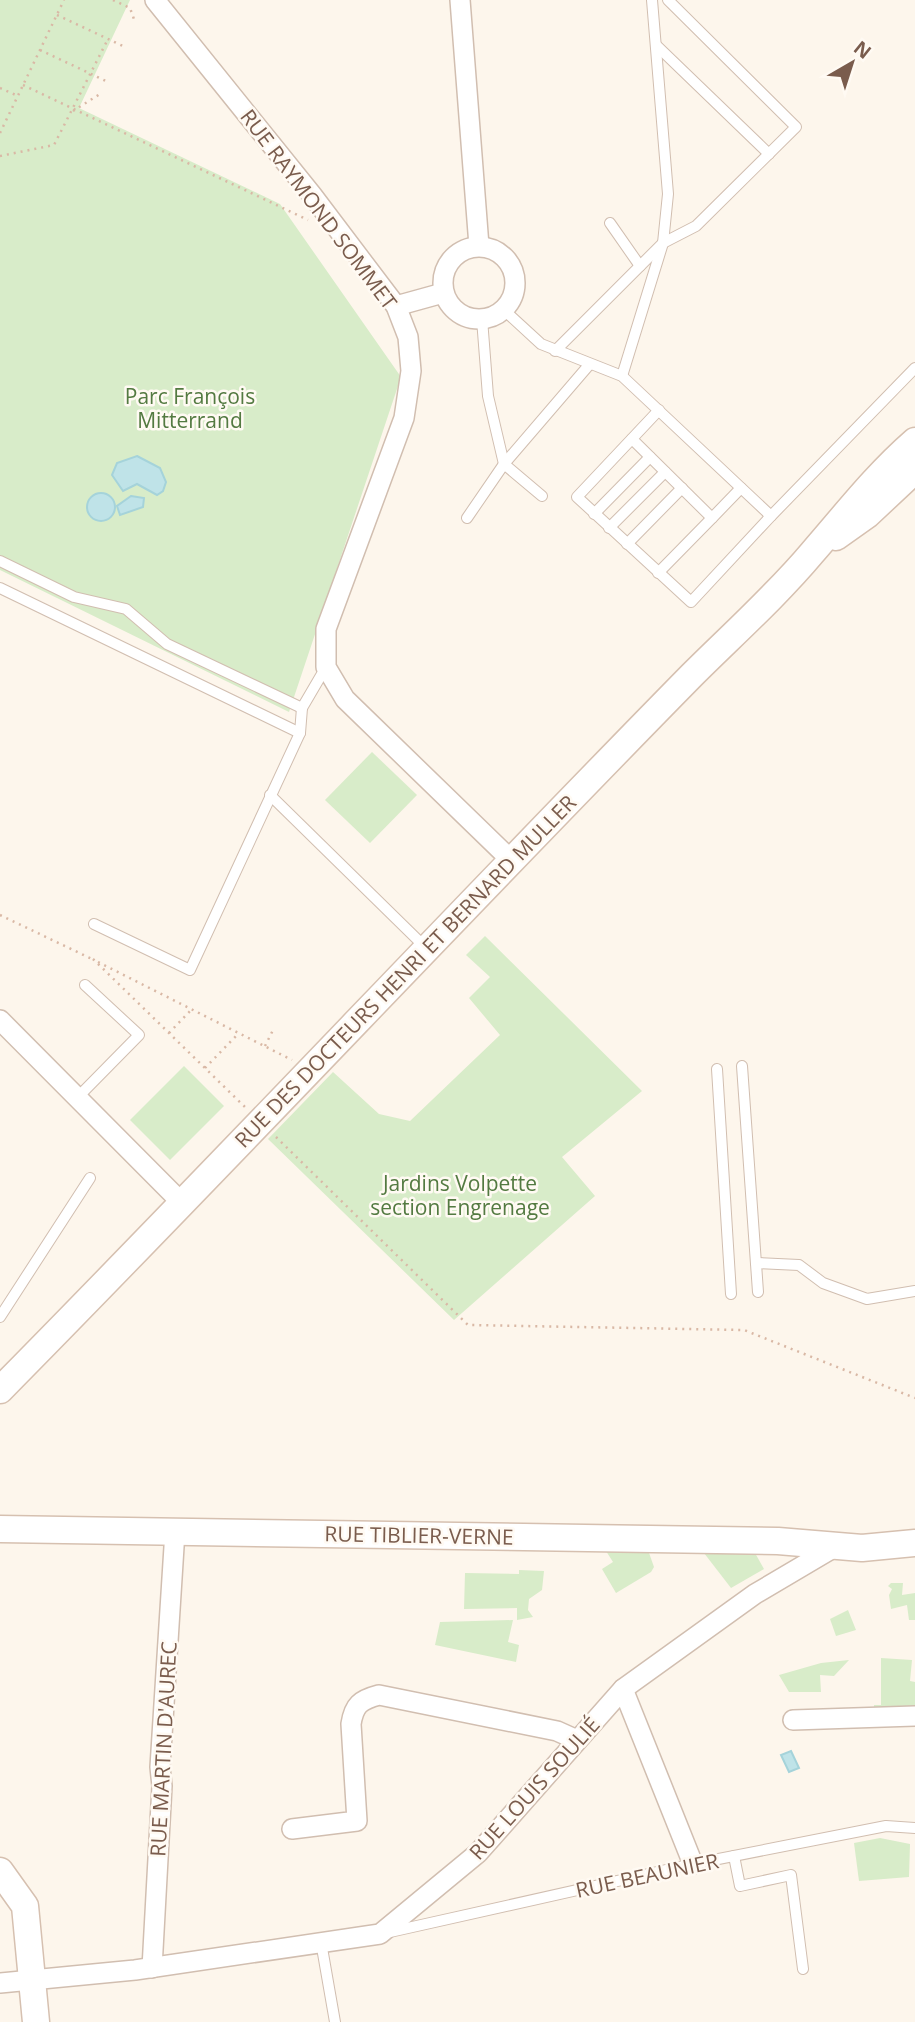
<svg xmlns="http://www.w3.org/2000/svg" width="915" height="2022" font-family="'Open Sans',sans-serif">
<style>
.green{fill:#d8ecc9}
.water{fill:#bfe3e8;stroke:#a5d3da;stroke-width:2}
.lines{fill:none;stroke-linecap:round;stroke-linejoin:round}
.service-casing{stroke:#d1beb0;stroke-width:12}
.minor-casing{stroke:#d1beb0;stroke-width:22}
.secondary-casing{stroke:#d6c0b0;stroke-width:29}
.path{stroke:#d9b8a5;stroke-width:2.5;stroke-dasharray:2 5;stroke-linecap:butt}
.service{stroke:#fff;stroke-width:10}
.minor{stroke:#fff;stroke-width:19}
.secondary{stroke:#fff;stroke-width:26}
.labels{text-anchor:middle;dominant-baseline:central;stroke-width:5;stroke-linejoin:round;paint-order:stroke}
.street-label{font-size:21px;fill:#7a5c4d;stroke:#fffaf3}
.park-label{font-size:21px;fill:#537a41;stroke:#fffaf3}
</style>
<rect width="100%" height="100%" fill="#fdf6ec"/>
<g class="green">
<path d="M0 0H130L79 108 280 204 401 377 289 712 0 570Z"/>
<path d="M372 752 417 795 370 843 325 800Z"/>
<path d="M485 936 642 1091 562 1157 595 1196 454 1320 268 1139 333 1072 379 1114 410 1121 500 1035 469 998 490 977 466 955Z"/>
<path d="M184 1066 224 1106 170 1160 130 1120Z"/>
<path d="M648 1550 654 1567 651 1572 616 1593 602 1569 613 1562 606 1551Z"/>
<path d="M704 1553H755L764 1569 731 1588Z"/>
<path d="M519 1570 544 1571 542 1590 529 1599 528 1610 533 1617 517 1620V1608L464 1609 465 1573 519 1574Z"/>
<path d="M891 1583H903L902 1595 915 1593V1620H909L907 1605 891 1609 889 1595 892 1589 888 1586Z"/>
<path d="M848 1610 856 1630 836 1636 830 1619Z"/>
<path d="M513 1620 508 1642 519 1645 516 1662 435 1645 440 1622Z"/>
<path d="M881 1658 912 1660 910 1681 915 1682V1710L874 1711V1705H881Z"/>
<path d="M849 1660 834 1676 820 1675 821 1692H789L779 1675 821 1663Z"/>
<path d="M880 1838 910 1844 909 1877 859 1881 854 1843Z"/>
</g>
<g class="water">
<path d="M137 456 160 468 166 482 163 491 157 495 137 484 123 491 112 475 117 463Z"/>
<circle cx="101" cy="507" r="14"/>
<path d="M131 496 144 498 143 507 120 515 117 506Z"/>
<path d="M791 1751 799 1768 789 1772 781 1755Z"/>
</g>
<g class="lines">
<g class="service-casing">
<g id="service">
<path d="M656 45 769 154"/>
<path d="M610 223 640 266"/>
<path d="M504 310 541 344 622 376 771 516 915 368"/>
<path d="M482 319 488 396 504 464 542 496"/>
<path d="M555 351 663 243 696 226 796 127 668 0"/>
<path d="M622 376 663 243 668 194 652 0"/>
<path d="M659 410 577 497 691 602 771 516"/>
<path d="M632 439 712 518 741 488"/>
<path d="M594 514 650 457"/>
<path d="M467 518 504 464 589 365"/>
<path d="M609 528 665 472"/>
<path d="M627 544 682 488"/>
<path d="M0 561 74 597 126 609 167 644 302 708"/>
<path d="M658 573 712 518"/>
<path d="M0 588 300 733"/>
<path d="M270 795 425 947"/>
<path d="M94 924 190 970 300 733 302 708 326 667"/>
<path d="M742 1066 758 1292"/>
<path d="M717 1069 731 1294"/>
<path d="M77 1098 139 1035 85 985"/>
<path d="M756 1263 799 1265 823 1283 867 1299 915 1291"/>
<path d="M0 1317 90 1178"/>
<path d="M734 1856 740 1886 791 1875 803 1969"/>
<path d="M390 1932 693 1864 886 1826 915 1828"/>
<path d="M321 1942 335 2022"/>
</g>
</g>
<g class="minor-casing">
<g id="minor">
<path d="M155 0 312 195 396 306 408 337 411 371 404 418 326 629V667L345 699 512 861"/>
<path d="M460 0 479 246"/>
<circle cx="479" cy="283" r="36"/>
<path d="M396 306 443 293"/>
<path d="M0 1020 183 1204"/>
<path d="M623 1689 693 1864"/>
<path d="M793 1720 915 1716"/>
<path d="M292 1829 357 1821 351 1724C354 1705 360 1700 379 1695L557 1731 577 1740"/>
<path d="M152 1968 162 1786 160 1767 175 1531"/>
<path d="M0 1983 135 1970 380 1934 478 1853 623 1689 755 1594 838 1545"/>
</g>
</g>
<g class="secondary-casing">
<g id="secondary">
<path d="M836 537 867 515 915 470"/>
<path d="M0 1390C233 1154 459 912 691 676 731 636 775 597 812 553 846 514 876 475 915 441"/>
<path d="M0 1529 778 1541 862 1548 915 1543"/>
<path d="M0 1871 25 1906 36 2022"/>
</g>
</g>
<g class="path">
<path d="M113 0 130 8 135 22"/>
<path d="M57 15 123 46"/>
<path d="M40 50 106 81"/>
<path d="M23 85 308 220"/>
<path d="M0 88 18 96"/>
<path d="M73 111 100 94"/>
<path d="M0 133 64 0"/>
<path d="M0 156 54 145 108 39"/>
<path d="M0 915 92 959"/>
<path d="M93 959 246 1108"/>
<path d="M98 962 292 1060"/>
<path d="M169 1033 191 1010"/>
<path d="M265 1046 273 1030"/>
<path d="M205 1068 239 1033"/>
<path d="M276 1137 468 1325 744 1330 915 1398"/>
</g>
<use href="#service" class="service"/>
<use href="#minor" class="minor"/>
<use href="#secondary" class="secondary"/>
</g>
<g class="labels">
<g class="street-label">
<text transform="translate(319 209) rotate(53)">RUE RAYMOND SOMMET</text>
<text transform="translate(405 971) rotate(-46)">RUE DES DOCTEURS HENRI ET BERNARD MULLER</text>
<text transform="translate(419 1535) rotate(1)">RUE TIBLIER-VERNE</text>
<text transform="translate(163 1749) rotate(-87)">RUE MARTIN D'AUREC</text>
<text transform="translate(534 1788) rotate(-48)">RUE LOUIS SOULIÉ</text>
<text transform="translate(647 1875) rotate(-12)">RUE BEAUNIER</text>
</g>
<g class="park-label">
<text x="190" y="396">Parc François<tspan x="190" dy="24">Mitterrand</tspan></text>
<text x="460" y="1183">Jardins Volpette<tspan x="460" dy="24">section Engrenage</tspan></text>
</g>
</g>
<g transform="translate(852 63) rotate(39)" stroke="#fffaf3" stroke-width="5" paint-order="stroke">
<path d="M0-5L12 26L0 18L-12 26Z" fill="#7a5c4d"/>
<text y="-10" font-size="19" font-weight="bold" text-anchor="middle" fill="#7a5c4d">N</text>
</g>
</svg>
